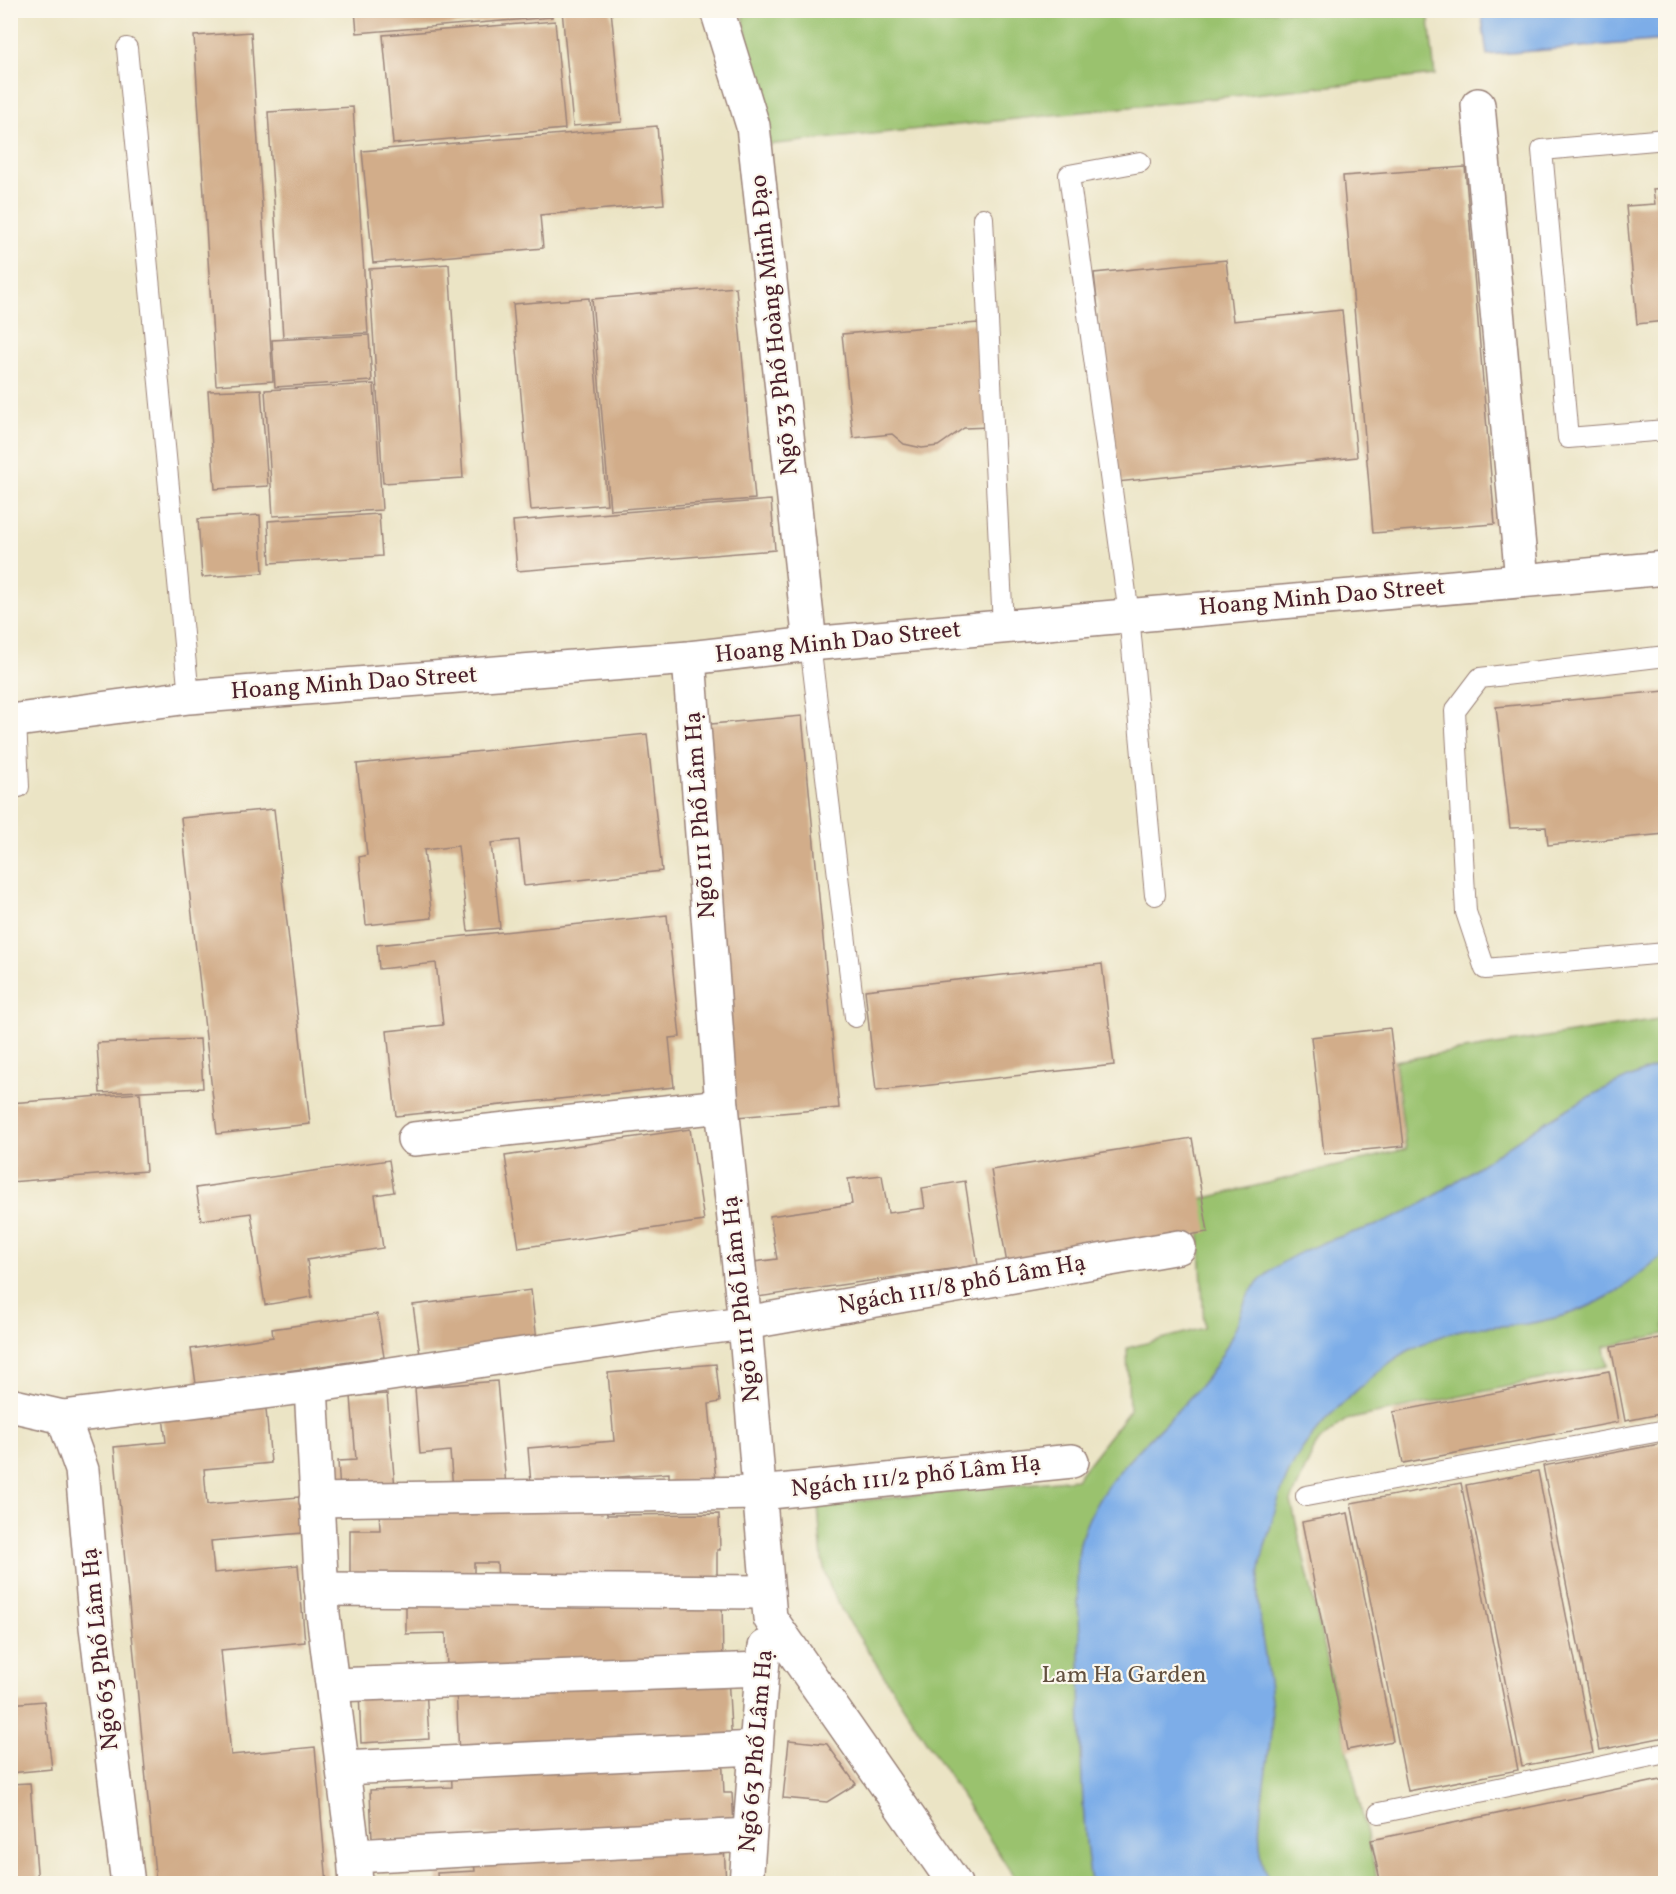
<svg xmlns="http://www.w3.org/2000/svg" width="1676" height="1894" font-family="Vollkorn,serif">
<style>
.green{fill:#9ac26e;stroke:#72704c;stroke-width:1.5}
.water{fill:#7dade8;stroke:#64668a;stroke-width:1.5}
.building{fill:#d2ad8a}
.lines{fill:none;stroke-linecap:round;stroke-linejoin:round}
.lane-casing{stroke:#9a8278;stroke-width:22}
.street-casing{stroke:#9a8278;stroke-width:36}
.secondary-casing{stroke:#9a8278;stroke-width:36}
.lane{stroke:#fff;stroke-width:20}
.street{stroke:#fff;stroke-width:33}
.secondary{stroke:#fff;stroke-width:33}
.labels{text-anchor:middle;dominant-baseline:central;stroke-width:4.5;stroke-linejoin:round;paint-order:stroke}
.street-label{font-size:24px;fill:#4a1f2b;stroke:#fbf7ec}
.park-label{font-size:24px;fill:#62503f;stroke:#fbf7ec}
</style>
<rect width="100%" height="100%" fill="#fbf7ec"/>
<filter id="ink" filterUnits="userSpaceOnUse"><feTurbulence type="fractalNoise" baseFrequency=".0167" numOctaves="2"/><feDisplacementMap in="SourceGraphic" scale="12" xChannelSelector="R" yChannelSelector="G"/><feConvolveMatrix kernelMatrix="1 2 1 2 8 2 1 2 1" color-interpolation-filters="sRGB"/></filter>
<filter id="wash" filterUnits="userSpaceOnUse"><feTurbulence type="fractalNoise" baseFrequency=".008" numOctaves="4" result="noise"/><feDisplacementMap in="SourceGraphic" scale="24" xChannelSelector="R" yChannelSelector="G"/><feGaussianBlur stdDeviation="1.35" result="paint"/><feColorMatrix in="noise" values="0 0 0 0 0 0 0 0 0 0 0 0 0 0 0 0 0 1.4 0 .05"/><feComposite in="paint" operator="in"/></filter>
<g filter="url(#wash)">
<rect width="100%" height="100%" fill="#ebe4c5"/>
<g class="green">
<path d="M742 11H1428L1435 75 767 145Z"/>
<path d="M1665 1018V1334L1604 1347 1607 1366 1346 1420 1317 1443 1291 1501 1378 1883H1018L842 1611 829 1585 822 1560 818 1505 1076 1479 1129 1411 1127 1348 1204 1328 1198 1200 1406 1149 1395 1061Z"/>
</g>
<g class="water">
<path d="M1481 11H1665V40L1487 55Z"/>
<path d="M1665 1064V1254C1649 1265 1635 1279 1619 1290 1591 1308 1559 1319 1526 1324 1503 1327 1475 1325 1453 1332 1402 1348 1382 1367 1344 1402 1326 1419 1307 1439 1295 1461 1283 1482 1276 1506 1270 1529 1264 1548 1259 1567 1258 1587 1257 1625 1268 1662 1271 1700 1277 1758 1243 1829 1270 1883H1091C1079 1804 1081 1723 1080 1643 1080 1610 1074 1577 1080 1543 1083 1530 1089 1517 1095 1506 1121 1458 1175 1420 1208 1376 1220 1360 1229 1343 1237 1324 1241 1313 1244 1300 1251 1291 1257 1281 1268 1273 1277 1266 1308 1245 1343 1236 1377 1225 1396 1219 1413 1208 1430 1199 1505 1149 1579 1092 1665 1064Z"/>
</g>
<g id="blocks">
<g class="building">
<path d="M355 10H552V17L357 33Z"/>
<path d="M562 10H611L622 122 573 126Z"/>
<path d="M555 21 565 129 393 144 383 35Z"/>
<path d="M251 32 273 381 216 385 194 36Z"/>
<path d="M353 107 368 333 283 337 268 112Z"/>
<path d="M657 126 664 204 540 215 543 248 373 263 362 151Z"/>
<path d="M1465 167 1495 524 1373 533 1343 176Z"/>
<path d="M1665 188V321L1637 324 1626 206 1655 204 1653 189Z"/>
<path d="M1226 260 1233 321 1342 310 1357 457 1117 482 1094 273Z"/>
<path d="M449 264 463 478 383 483 369 269Z"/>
<path d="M736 287 755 499 610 510 592 299Z"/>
<path d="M589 298 607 504 531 510 513 304Z"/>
<path d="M978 323 990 427 964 428 938 446 922 448 904 444 892 434 853 438 842 334Z"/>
<path d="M369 335 372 381 275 387 272 340Z"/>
<path d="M374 384 382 510 273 516 265 390Z"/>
<path d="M261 389 268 486 215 489 208 391Z"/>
<path d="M771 500 775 550 517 571 513 521Z"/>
<path d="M379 514 382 556 270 563 268 521Z"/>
<path d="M260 515 263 573 202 577 198 519Z"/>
<path d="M1665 691V834L1548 845 1546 827 1510 828 1496 707Z"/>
<path d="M802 716 839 1108 736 1117 700 725Z"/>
<path d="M647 734 662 871 524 886 519 840 491 843 500 928 468 931 458 846 424 850 432 918 366 925 359 857 367 855 357 764Z"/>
<path d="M274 809 310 1124 217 1134 181 818Z"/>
<path d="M667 915 680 1037 669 1038 674 1087 396 1116 387 1031 443 1025 436 963 379 969 377 945Z"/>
<path d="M1102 964 1114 1065 876 1091 865 990Z"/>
<path d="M1390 1028 1404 1146 1324 1154 1311 1037Z"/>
<path d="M200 1039 203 1088 100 1093 97 1043Z"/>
<path d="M140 1093 146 1171 10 1182V1103Z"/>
<path d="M690 1129 704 1221 519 1248 505 1156Z"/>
<path d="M1192 1138 1208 1232 1007 1264 991 1170Z"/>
<path d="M389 1160 394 1192 375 1195 383 1248 307 1260 312 1297 265 1305 251 1213 201 1220 196 1188Z"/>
<path d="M882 1175 888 1213 925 1208 922 1188 965 1181 978 1265 758 1297 754 1262 777 1259 770 1216 852 1204 848 1179Z"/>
<path d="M531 1290 537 1340 420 1355 413 1305Z"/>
<path d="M377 1314 384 1357 196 1384 191 1349 273 1337 272 1329Z"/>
<path d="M1665 1337V1413L1625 1421 1611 1347Z"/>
<path d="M716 1364 720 1402 709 1404 716 1480 669 1484V1473L531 1484 528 1448 614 1441 608 1373Z"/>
<path d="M1609 1371 1618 1422 1403 1463 1393 1412Z"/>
<path d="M497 1381 506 1486 453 1490 450 1451 420 1454 415 1388Z"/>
<path d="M387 1394 395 1488 340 1492 338 1461 356 1460 351 1396Z"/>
<path d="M265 1399 271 1463 204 1469 207 1505 299 1497 303 1533 211 1541 214 1573 298 1565 305 1642 221 1650 231 1755 315 1747 327 1884H156L114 1447 166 1442 162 1408Z"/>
<path d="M1665 1443V1737L1599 1750 1543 1466Z"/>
<path d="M1538 1471 1593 1753 1522 1766 1466 1485Z"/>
<path d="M1461 1483 1518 1770 1408 1791 1351 1503Z"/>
<path d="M606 1507 607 1515 719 1514 720 1550H717V1584L498 1580 497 1563H474V1584L350 1585V1530H380L379 1508Z"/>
<path d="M1348 1513 1393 1741 1347 1750 1302 1522Z"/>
<path d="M722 1597 723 1668 447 1671 446 1633 406 1634V1601Z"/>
<path d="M728 1675 732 1747 459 1758 456 1686Z"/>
<path d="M426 1687 429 1739 361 1743 359 1690Z"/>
<path d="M44 1701 52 1769 10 1773V1704Z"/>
<path d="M789 1740 827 1744 856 1784 827 1802 783 1798Z"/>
<path d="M722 1753 724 1793H732L734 1826 372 1840 370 1790 452 1787 451 1764Z"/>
<path d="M1665 1779V1884H1473L1472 1880 1454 1884H1381L1371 1840Z"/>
<path d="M30 1783 38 1884H10V1784Z"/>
<path d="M724 1845 726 1884H438L437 1873 475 1871 474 1862Z"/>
<path d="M766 1879 847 1880V1884H766Z"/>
</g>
</g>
</g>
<g filter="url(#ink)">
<use href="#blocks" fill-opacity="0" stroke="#9a8278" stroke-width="1.5"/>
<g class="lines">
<g class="lane-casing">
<g id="lane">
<path d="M127 48 189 697"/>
<path d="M1666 139 1542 150 1568 438 1666 430"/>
<path d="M1140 162 1069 175 1129 615 1155 895"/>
<path d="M983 218 1003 627"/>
<path d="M810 644 855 1017"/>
<path d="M1666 656 1480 678 1455 711 1466 912 1485 969 1666 953"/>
<path d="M16 720 19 787"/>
<path d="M1306 1496 1666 1430"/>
<path d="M1379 1813 1666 1753"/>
</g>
</g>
<g class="street-casing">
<g id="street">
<path d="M717 10 753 126 810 644"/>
<path d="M1478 105 1522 580"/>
<path d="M689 658 722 1106 745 1323 770 1618 955 1884"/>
<path d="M414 1139 722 1106"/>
<path d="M311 1386 323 1614 354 1856 356 1884"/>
<path d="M10 1405 63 1417 311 1386 670 1332 745 1323 1179 1247"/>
<path d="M63 1417 82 1470 96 1627 128 1884"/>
<path d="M316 1500 760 1493 1072 1461"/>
<path d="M321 1589 768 1592"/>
<path d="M334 1685 762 1669"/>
<path d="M343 1768 756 1748"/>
<path d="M354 1856 749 1835"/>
<path d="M746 1884 762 1669 765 1647"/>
</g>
</g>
<g class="secondary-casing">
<path id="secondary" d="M10 721 189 697 689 658 810 644 1666 568"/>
</g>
<use href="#lane" class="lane"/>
<use href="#street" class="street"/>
<use href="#secondary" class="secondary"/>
</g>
</g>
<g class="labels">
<g class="street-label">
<text transform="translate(775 325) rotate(-96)">Ngõ 33 Phố Hoàng Minh Đạo</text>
<text transform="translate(1322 598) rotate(-5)">Hoang Minh Dao Street</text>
<text transform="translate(838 643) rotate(-6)">Hoang Minh Dao Street</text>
<text transform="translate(354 684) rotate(-4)">Hoang Minh Dao Street</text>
<text transform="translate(701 815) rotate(-94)">Ngõ 111 Phố Lâm Hạ</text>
<text transform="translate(962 1285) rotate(-10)">Ngách 111/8 phố Lâm Hạ</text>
<text transform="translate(742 1299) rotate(-96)">Ngõ 111 Phố Lâm Hạ</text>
<text transform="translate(916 1477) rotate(-6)">Ngách 111/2 phố Lâm Hạ</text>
<text transform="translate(101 1649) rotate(-96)">Ngõ 63 Phố Lâm Hạ</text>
<text transform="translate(757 1751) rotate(-85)">Ngõ 63 Phố Lâm Hạ</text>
</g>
<g class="park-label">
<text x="1124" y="1676">Lam Ha Garden</text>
</g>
</g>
<rect width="1676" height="1894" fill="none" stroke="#fbf7ec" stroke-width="36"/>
</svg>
